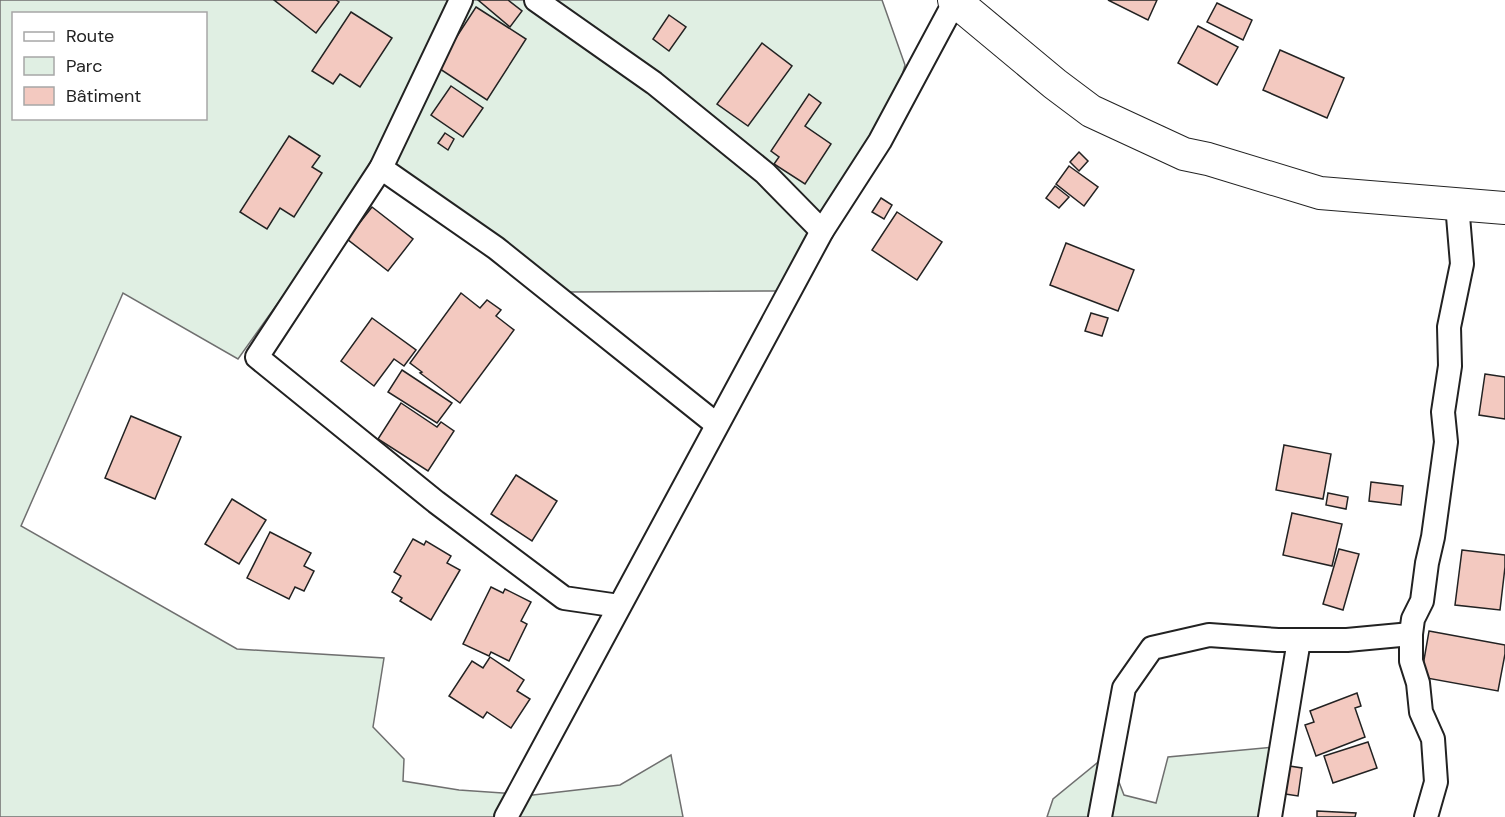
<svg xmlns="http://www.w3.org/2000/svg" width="1505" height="817" font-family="'DM Sans',sans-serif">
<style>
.green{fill:#e0efe3;stroke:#6f6f6f;stroke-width:1.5;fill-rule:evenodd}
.building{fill:#f3c9c0;stroke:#222;stroke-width:1.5}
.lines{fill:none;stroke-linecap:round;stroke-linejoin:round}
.minor-casing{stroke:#222;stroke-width:26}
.secondary-casing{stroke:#222;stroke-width:34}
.minor{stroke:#fff;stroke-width:22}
.secondary{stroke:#fff;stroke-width:32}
</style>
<rect width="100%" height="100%" fill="#fff"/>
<g class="green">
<path d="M0 0H882L905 65 884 140 789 291 566 292 383 169 308 261 238 359 123 293 21 526 237 649 384 658 373 727 404 759 403 781 459 790 533 795 620 785 671 755 683 817H0ZM14 14H206V118H14Z"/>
<path d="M1275 747 1271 817H1047L1053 799 1108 754 1124 795 1156 803 1168 757Z"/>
</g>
<g class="building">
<path d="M274 0H336L339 2 316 33Z"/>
<path d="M478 0H508L522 11 510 27Z"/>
<path d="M1108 0H1157L1148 20Z"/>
<path d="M1217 3 1252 20 1243 40 1207 22Z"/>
<path d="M476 7 526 39 487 100 437 67Z"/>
<path d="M351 12 392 38 360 87 340 74 333 84 312 71Z"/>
<path d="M669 15 686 27 669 51 653 39Z"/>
<path d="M1198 26 1238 47 1217 85 1178 63Z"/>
<path d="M762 43 792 66 748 126 717 104Z"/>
<path d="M1280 50 1344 78 1327 118 1263 90Z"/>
<path d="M451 86 483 108 463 137 431 115Z"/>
<path d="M809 94 821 103 805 126 831 144 805 184 774 164 779 157 771 151Z"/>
<path d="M445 133 454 139 448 150 438 143Z"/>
<path d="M289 136 320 156 312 167 322 173 294 217 280 208 267 229 240 212Z"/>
<path d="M1079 152 1088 161 1079 171 1070 162Z"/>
<path d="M1069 166 1098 187 1084 206 1056 184Z"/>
<path d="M1055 186 1069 197 1059 208 1046 198Z"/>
<path d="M881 198 892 205 884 219 872 212Z"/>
<path d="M372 207 413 239 388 271 347 239Z"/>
<path d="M897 212 942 242 917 280 872 250Z"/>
<path d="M1066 243 1134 270 1118 311 1050 285Z"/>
<path d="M461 293 480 308 487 300 501 310 496 316 514 330 460 403 420 373 422 372 410 363Z"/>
<path d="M1091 313 1108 318 1102 336 1085 331Z"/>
<path d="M372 318 416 350 404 366 394 359 374 386 341 361Z"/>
<path d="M402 370 452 403 437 423 388 392Z"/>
<path d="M1485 374 1505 377V419L1479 415Z"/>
<path d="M401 403 437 427 441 422 454 431 428 471 378 439Z"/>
<path d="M131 416 181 437 155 499 105 478Z"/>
<path d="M1284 445 1331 454 1323 499 1276 490Z"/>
<path d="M516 475 557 501 532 541 491 514Z"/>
<path d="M1371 482 1403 486 1401 505 1369 501Z"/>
<path d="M1328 493 1348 497 1346 509 1326 505Z"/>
<path d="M232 499 266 520 239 564 205 544Z"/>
<path d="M1292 513 1342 524 1332 566 1283 555Z"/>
<path d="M270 532 311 553 304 566 314 571 304 591 295 587 289 599 247 578Z"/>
<path d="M413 539 424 545 426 541 451 556 447 563 460 570 431 620 400 601 402 598 392 592 401 576 394 572Z"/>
<path d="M1339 549 1359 554 1343 610 1323 604Z"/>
<path d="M1462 550 1505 555V567L1500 610 1455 605Z"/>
<path d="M491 587 503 593 505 589 531 602 521 621 527 624 509 661 491 652 489 656 463 644Z"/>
<path d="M1429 631 1505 645V654L1498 691 1421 677Z"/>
<path d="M490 657 524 680 517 691 530 699 511 728 487 712 483 718 449 696 472 661 483 668Z"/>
<path d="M1357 693 1361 706 1355 708 1365 737 1316 756 1305 725 1314 722 1310 711Z"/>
<path d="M1368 742 1377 768 1333 783 1324 756Z"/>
<path d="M1283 765 1302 768 1298 796 1279 793Z"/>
<path d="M1317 811 1356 813 1355 817H1317Z"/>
</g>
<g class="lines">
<g class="minor-casing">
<g id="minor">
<path d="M461 0 381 168 257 357 436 502 564 598 619 606"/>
<path d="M536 0 654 83 765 173 822 231"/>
<path d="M381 168 496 248 716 424"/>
<path d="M506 817 822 231 880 141 955 1"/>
<path d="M1100 817 1124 688 1152 648 1209 635 1278 640H1347L1411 634"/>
<path d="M1270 817 1299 640"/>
<path d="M1426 817 1436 782 1433 739 1421 712 1418 683 1411 661V634L1413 619 1422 601 1427 563 1433 537 1446 442 1443 412 1450 366 1449 327 1462 264 1457 204"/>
</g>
</g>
<g class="secondary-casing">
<path id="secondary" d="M954 0 1055 84 1091 111 1184 154 1208 159 1320 193 1505 208"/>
</g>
<use href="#minor" class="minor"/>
<use href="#secondary" class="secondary"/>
</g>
<rect x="12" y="12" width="195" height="108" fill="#ffffff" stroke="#a7a7a7" stroke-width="1.5"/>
<rect x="24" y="32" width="30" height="9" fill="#ffffff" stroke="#a7a7a7" stroke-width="1.5"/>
<text x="66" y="42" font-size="18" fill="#222222">Route</text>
<rect x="24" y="57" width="30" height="18" fill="#e0efe3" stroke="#a7a7a7" stroke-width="1.5"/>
<text x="66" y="72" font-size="18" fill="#222222">Parc</text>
<rect x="24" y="87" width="30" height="18" fill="#f3c9c0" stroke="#a7a7a7" stroke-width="1.5"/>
<text x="66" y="102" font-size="18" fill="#222222">Bâtiment</text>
</svg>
